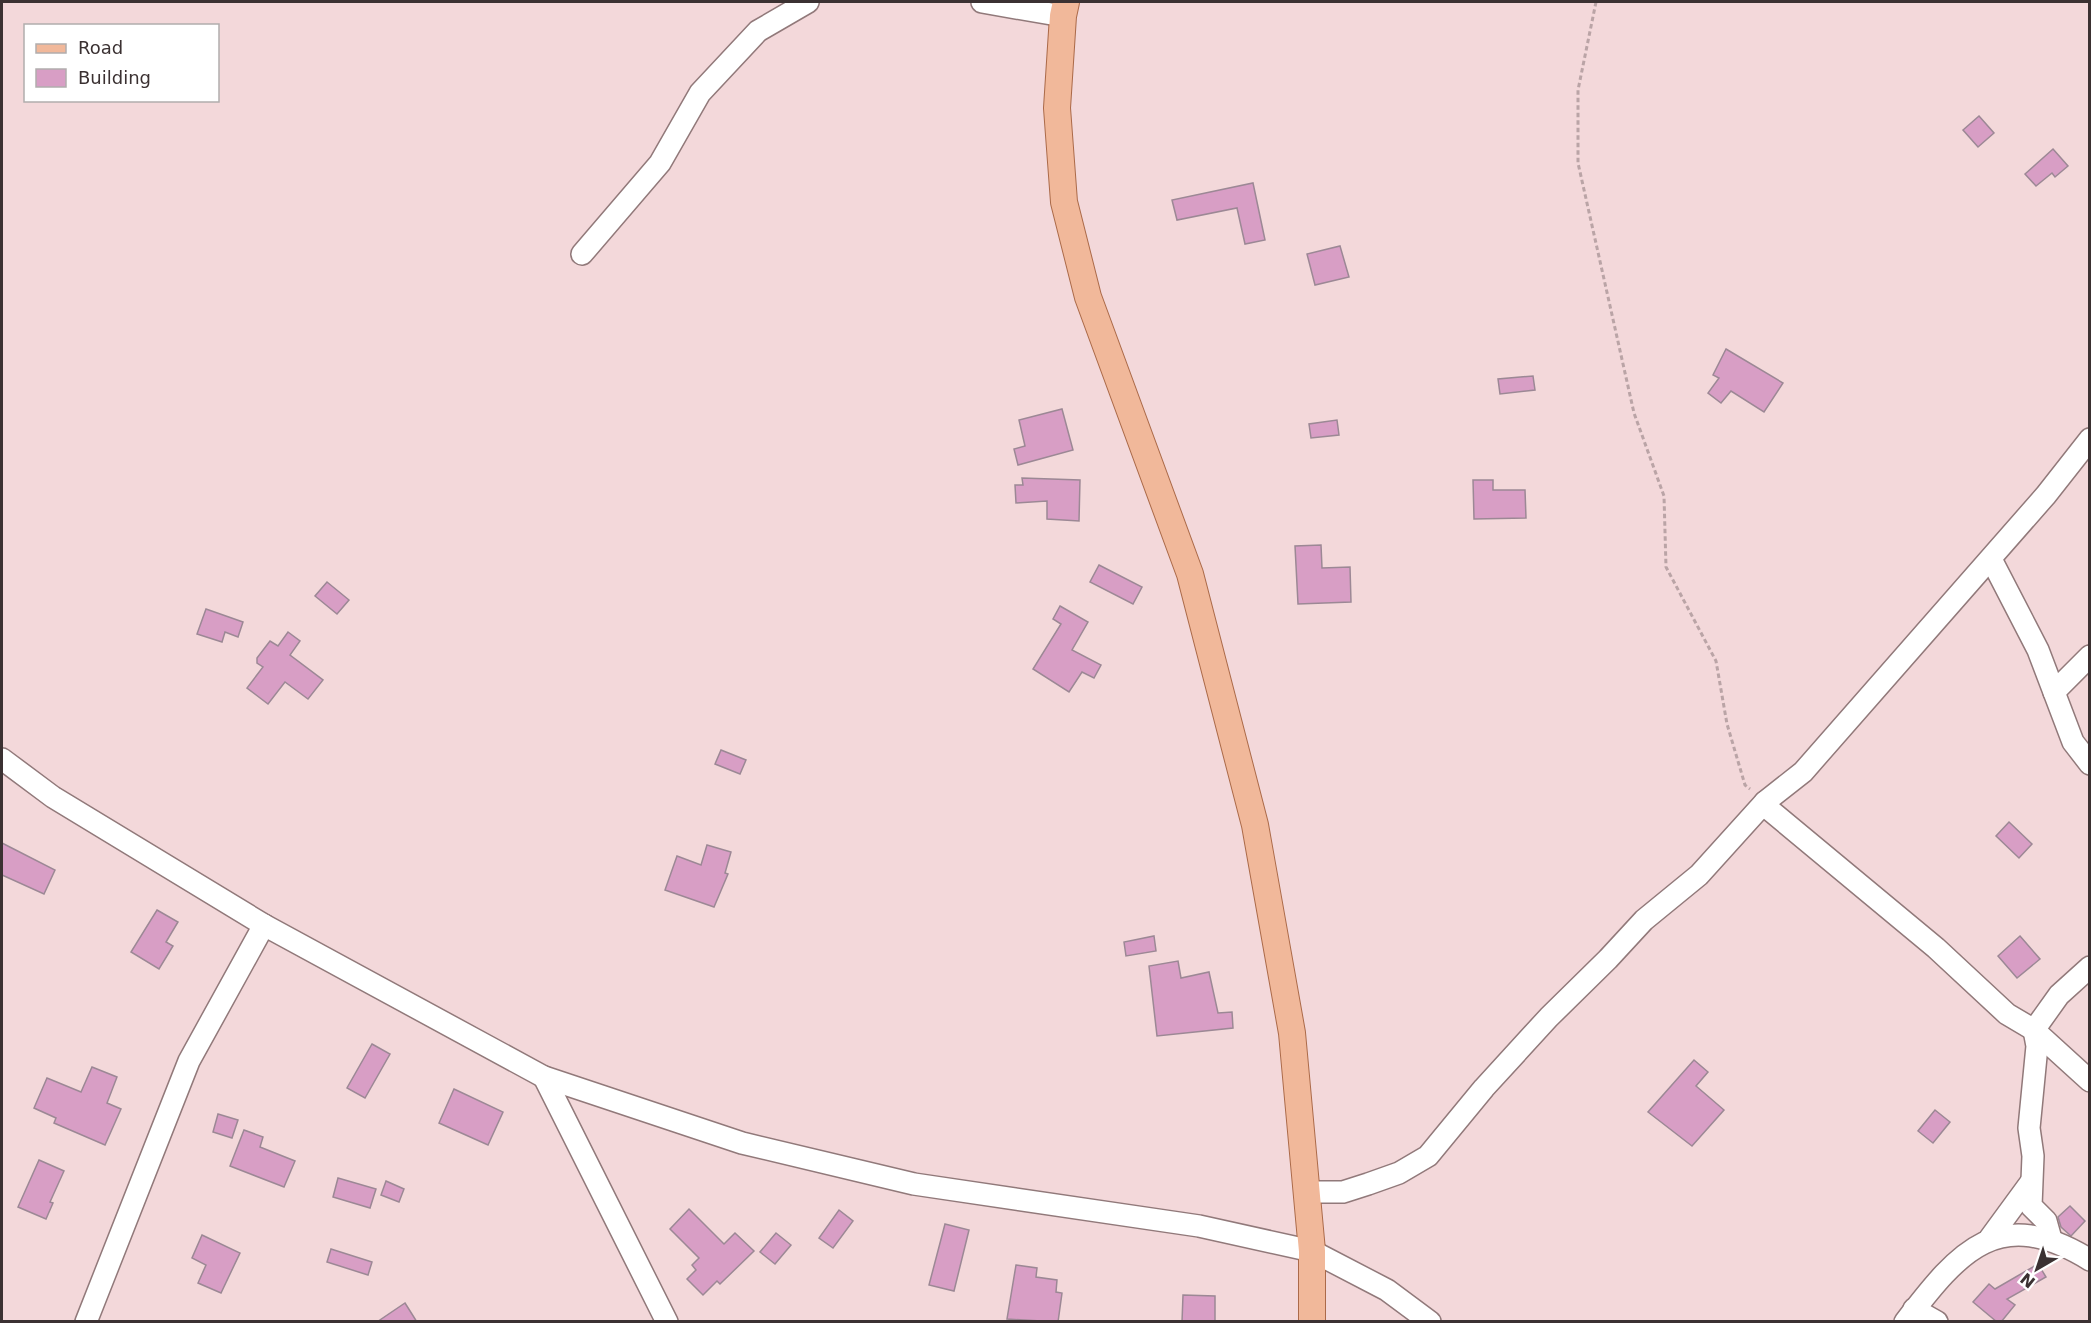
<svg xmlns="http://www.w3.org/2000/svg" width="2091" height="1323" font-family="'DejaVu Sans',sans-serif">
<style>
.building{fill:#d89ec5;stroke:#9c8895;stroke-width:1.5}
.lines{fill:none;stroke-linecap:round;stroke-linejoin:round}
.minor-casing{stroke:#91797a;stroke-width:24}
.major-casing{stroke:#ab6a49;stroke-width:28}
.path{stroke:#baa4a6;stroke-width:3;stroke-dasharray:4.5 3;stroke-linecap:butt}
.minor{stroke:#fff;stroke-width:21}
.major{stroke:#f1b89a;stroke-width:26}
</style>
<rect width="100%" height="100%" fill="#f3d8da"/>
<g class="building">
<path d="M1979 116 1994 133 1978 147 1963 130Z"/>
<path d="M2053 149 2068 166 2055 177 2052 173 2036 186 2025 174Z"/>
<path d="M1253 183 1265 240 1245 244 1237 208 1177 220 1172 200Z"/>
<path d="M1340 246 1349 277 1315 285 1307 254Z"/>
<path d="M1726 349 1783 383 1764 412 1731 391 1721 403 1708 393 1719 378 1713 375Z"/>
<path d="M1533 376 1535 390 1500 394 1498 379Z"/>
<path d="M1062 409 1073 450 1018 465 1014 449 1025 446 1019 420Z"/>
<path d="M1337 420 1339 435 1311 438 1309 424Z"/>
<path d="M1022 478 1080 480 1079 521 1047 519V501L1016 503 1015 485H1023Z"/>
<path d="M1473 480H1493V490H1525L1526 518 1474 519Z"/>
<path d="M1321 545 1322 568 1350 567 1351 602 1298 604 1295 546Z"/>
<path d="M1099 565 1142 587 1133 604 1090 582Z"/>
<path d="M327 582 349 600 337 614 315 596Z"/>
<path d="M1060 606 1088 622 1072 650 1101 665 1094 678 1082 672 1069 692 1033 669 1061 624 1053 619Z"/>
<path d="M206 609 243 622 238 637 225 632 222 642 197 634Z"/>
<path d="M288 632 300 641 290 655 323 680 308 699 285 682 268 704 247 688 263 667 257 663V658L270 641 278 646Z"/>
<path d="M721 750 746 760 740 774 715 764Z"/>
<path d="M2009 822 2032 844 2019 858 1996 836Z"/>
<path d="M2 843 55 870 44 894 2 875Z"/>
<path d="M707 845 731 852 725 873 728 874 714 907 665 890 677 856 701 865Z"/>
<path d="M157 910 178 922 166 942 173 946 159 969 131 952Z"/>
<path d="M1154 936 1156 951 1126 956 1124 942Z"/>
<path d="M2020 936 2040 959 2017 978 1998 956Z"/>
<path d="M1178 961 1181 978 1209 972 1218 1013 1232 1012 1233 1028 1157 1036 1149 966Z"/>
<path d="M372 1044 390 1054 365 1098 347 1088Z"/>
<path d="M1694 1060 1708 1072 1696 1086 1724 1110 1692 1146 1648 1112Z"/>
<path d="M92 1067 117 1077 107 1103 121 1109 105 1145 54 1123 56 1118 34 1108 47 1078 81 1092Z"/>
<path d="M454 1089 503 1112 488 1145 439 1123Z"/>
<path d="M1935 1110 1950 1122 1933 1143 1918 1131Z"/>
<path d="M218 1114 238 1120 232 1138 213 1132Z"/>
<path d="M244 1130 263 1137 260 1147 295 1161 284 1187 230 1166Z"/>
<path d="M39 1160 64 1171 50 1202 53 1203 46 1219 18 1207Z"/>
<path d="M338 1178 376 1189 370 1208 333 1197Z"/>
<path d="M386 1181 404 1189 399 1202 381 1195Z"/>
<path d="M2070 1206 2085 1221 2071 1236 2061 1227 2058 1217Z"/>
<path d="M689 1209 724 1244 735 1233 754 1251 720 1284 717 1281 703 1295 687 1279 696 1270 692 1265 699 1258 670 1229Z"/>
<path d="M839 1210 853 1221 833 1248 819 1238Z"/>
<path d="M945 1224 969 1230 954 1291 929 1285Z"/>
<path d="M776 1233 791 1245 775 1264 760 1252Z"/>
<path d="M202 1235 240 1253 221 1293 198 1283 206 1265 192 1258Z"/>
<path d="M331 1249 372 1262 368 1275 327 1262Z"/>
<path d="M2038 1264 2046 1277 2007 1299 2015 1305 2001 1322H1997L1973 1302 1989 1284 1995 1289Z"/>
<path d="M1016 1265 1037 1268 1036 1277 1057 1280 1056 1292 1062 1293 1058 1322 1007 1319Z"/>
<path d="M1183 1295 1215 1296V1322H1182Z"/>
<path d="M405 1303 417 1322H377Z"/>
</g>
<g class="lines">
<g class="minor-casing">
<g id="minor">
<path d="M982 2 1063 16"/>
<path d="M582 254 660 163 700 93 758 31 808 2"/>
<path d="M1991 559 2038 650 2073 742 2090 764"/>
<path d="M2054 692 2090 656"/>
<path d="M2 759 53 797 264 925 544 1077 742 1143 914 1184 1199 1226 1312 1251 1387 1290 1430 1322"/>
<path d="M1765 802 1771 811 1936 948 2007 1014 2034 1030 2090 1081"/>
<path d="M544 1077 667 1322"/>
<path d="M1305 1192H1343L1368 1184 1399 1173 1428 1156 1484 1088 1549 1017 1608 959 1644 920 1699 875 1765 802 1803 772 2046 495 2090 439"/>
<path d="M1990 1238 2031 1182"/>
<path d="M2051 1239 2046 1221 2031 1206 2033 1156 2029 1128 2037 1046 2034 1030 2059 995 2090 967"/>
<path d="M1914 1309 1937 1322"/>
<path d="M86 1322 189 1061 264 925"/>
<path d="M1905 1322C1960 1250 1999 1204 2090 1260"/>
</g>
</g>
<g class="major-casing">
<path id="major" d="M1066 2 1063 16 1057 108 1064 202 1088 297 1190 574 1255 825 1292 1033 1312 1251V1322"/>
</g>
<path class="path" d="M1596 2 1578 90V163L1634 413 1664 496 1666 567 1716 661 1727 724 1745 785 1750 789"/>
<use href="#minor" class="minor"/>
<use href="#major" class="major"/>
</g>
<rect width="2091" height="1323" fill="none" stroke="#3b3132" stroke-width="6"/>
<rect x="24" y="24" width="195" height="78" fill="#ffffff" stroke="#b1adad" stroke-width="1.5"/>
<rect x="36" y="44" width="30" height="9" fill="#f1b89a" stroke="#b1adad" stroke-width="1.5"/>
<text x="78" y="54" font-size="18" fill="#3b3132">Road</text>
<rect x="36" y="69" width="30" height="18" fill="#d89ec5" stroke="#b1adad" stroke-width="1.5"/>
<text x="78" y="84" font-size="18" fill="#3b3132">Building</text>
<g transform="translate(2037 1269) rotate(219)" stroke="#ffffff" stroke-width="4.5" paint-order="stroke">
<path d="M0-4.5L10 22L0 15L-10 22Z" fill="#3b3132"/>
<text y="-9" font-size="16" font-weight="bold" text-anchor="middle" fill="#3b3132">N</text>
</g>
</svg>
